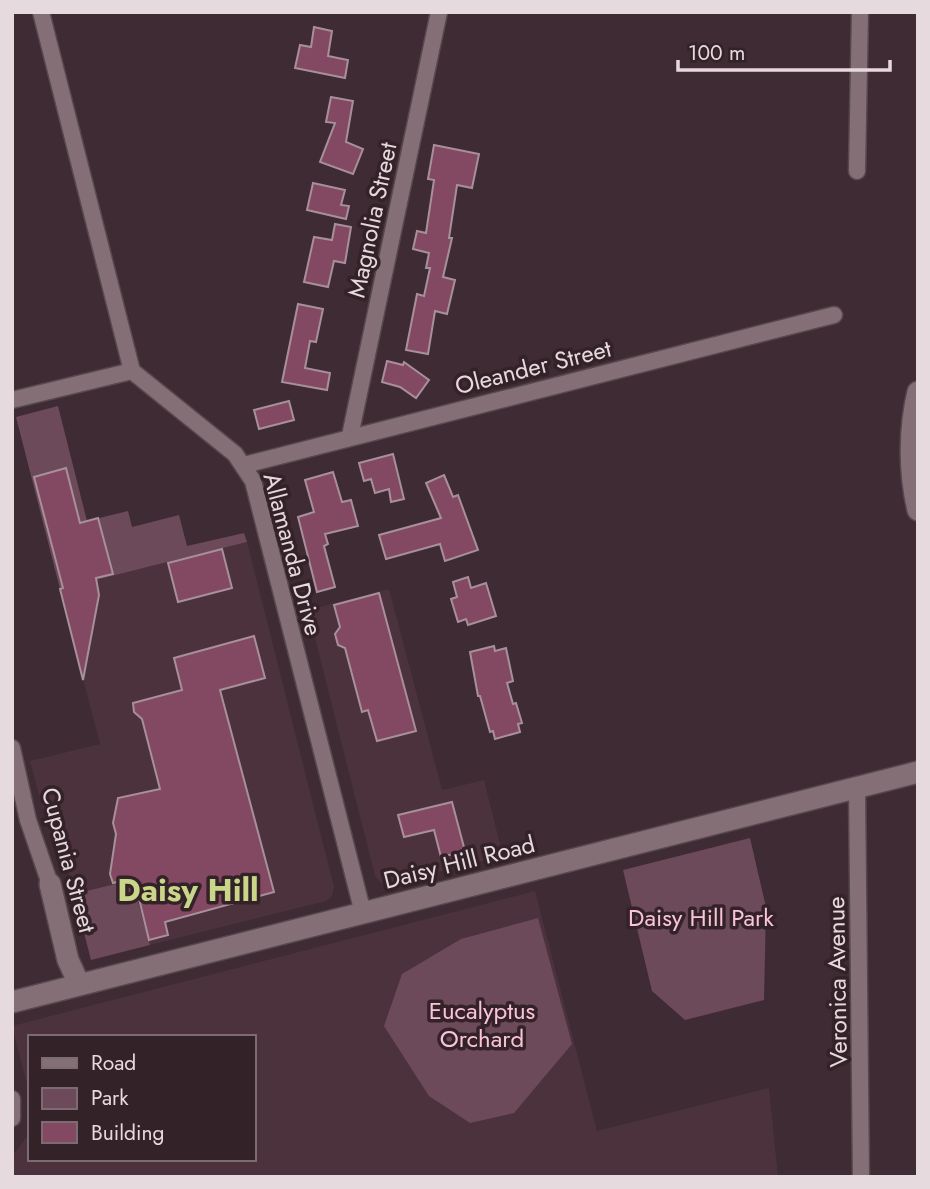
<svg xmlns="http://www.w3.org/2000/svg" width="930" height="1189" font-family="Jost,sans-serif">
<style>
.built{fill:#4c323d}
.green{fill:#6d4a59}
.building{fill:#834963;stroke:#a79099;stroke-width:2}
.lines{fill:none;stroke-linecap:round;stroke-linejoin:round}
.street-casing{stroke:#57474e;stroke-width:19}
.secondary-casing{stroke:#57474e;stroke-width:24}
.street{stroke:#856f77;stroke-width:16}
.secondary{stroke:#856f77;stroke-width:21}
.labels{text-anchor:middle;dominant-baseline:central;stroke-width:7;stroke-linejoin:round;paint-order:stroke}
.street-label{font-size:24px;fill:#e7dadf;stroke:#342229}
.park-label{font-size:24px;fill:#fac3d9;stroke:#342229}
.district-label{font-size:32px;font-weight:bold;fill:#c9d588;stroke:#342229}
</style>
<rect width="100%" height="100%" fill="#3e2b33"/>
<g class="built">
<path d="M247 542 334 887 332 896 326 901 150 945 132 880 74 894 67 867 49 832 30 761 100 744 60 589Z"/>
<path d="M389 589 442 790 484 780 503 856 390 884H382L375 876 308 610Z"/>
<path d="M535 891 597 1131 769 1088 778 1177H12V1156L30 1133V1159H254V1037H30V1096L12 1026Z"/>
</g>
<g class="green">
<path d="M58 406 87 521 128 511 132 527 179 515 187 546 244 533 247 542 60 589 16 417Z"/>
<path d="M750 838 766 907 764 1000 685 1020 652 991 623 870Z"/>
<path d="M132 880 150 945 91 960 74 894Z"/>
<path d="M538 918 572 1044 514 1113 470 1123 429 1096 384 1026 402 974 461 939Z"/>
</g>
<g class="building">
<path d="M314 27 332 31 328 56 348 60 345 78 295 68 300 45 311 47Z"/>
<path d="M331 97 353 101 346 142 363 149 353 174 320 162 335 123 326 122Z"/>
<path d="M434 145 479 154 472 188 457 185 449 238H452L443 277 455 280 447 314 435 311 428 354 406 350 417 294 424 296 430 268H426L429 253 413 249 417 231 426 233 434 180 428 179Z"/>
<path d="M313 183 345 190 341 205 349 206 346 219 307 210Z"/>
<path d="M335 224 351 227 345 263 334 261 328 287 304 282 314 237 332 240Z"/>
<path d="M298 304 323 309 316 342 310 341 305 368 330 373 327 390 282 382Z"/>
<path d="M387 361 403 365 404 362 429 380 416 398 400 387 382 382Z"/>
<path d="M289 401 294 420 259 429 254 410Z"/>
<path d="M393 454 404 499 391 502 389 489 375 493 371 479 364 481 359 463Z"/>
<path d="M66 468 80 523 98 518 113 574 96 578 99 595 83 680 60 589 63 588 34 477Z"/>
<path d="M333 472 342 502 351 500 358 526 325 534 328 544 324 546 335 587 317 592 298 517 314 512 305 480Z"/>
<path d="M444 475 453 497 458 495 478 550 445 561 440 544 386 559 379 535 441 518 426 483Z"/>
<path d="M222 549 232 588 178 602 168 563Z"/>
<path d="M468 577 471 588 486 583 496 616 468 625 466 619 458 622 451 599 457 597 453 582Z"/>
<path d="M379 593 416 731 377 741 368 710 362 712 345 648 338 645 335 634 340 627 334 605Z"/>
<path d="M254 636 265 678 220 690 274 892 165 922 168 935 149 940 134 878 113 883 110 874 116 834 113 823 118 798 160 789 142 719 134 712 133 703 182 690 174 658Z"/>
<path d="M494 646 495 651 506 648 513 681 507 683 513 704 516 703 522 723 518 724 520 732 495 739 493 731 490 732 480 696H478L470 652Z"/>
<path d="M452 802 465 851 441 857 434 830 404 837 398 815Z"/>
</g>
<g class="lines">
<g class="street-casing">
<g id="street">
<path d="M41 12 132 371 235 454 253 481 363 913"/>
<path d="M857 171 860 12"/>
<path d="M12 400 132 371"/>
<path d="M350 436 439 12"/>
<path d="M244 465 834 315"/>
<path d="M12 748 28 820 50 884"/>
<path d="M857 788 861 1177"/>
<path d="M12 1099V1118"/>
</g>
</g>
<g class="secondary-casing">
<g id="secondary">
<path d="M918 392C909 429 909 473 918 510"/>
<path d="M50 884 68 960 79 984"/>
<path d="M12 1002 918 772"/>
</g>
</g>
<use href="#street" class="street"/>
<use href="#secondary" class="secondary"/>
</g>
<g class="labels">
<g class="street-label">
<text transform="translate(372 220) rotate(-78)">Magnolia Street</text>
<text transform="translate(533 367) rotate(-14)">Oleander Street</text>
<text transform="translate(293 554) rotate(75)">Allamanda Drive</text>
<text transform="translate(69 860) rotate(75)">Cupania Street</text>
<text transform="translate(459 862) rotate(-14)">Daisy Hill Road</text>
<text transform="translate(837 982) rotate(-91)">Veronica Avenue</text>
</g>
<g class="park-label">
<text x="701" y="917">Daisy Hill Park</text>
<text x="482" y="1010">Eucalyptus<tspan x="482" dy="28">Orchard</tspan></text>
</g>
<g class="district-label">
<text x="188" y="890">Daisy Hill</text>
</g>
</g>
<rect width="930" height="1189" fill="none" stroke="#e7dadf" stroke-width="28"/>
<rect x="28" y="1035" width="228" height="126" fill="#342229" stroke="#7c6c72" stroke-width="2"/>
<rect x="42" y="1058" width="35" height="10" fill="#856f77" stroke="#7c6c72" stroke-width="2"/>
<text x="91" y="1070" font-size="21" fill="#e7dadf">Road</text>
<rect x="42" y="1088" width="35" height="21" fill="#6d4a59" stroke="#7c6c72" stroke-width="2"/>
<text x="91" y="1105" font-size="21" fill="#e7dadf">Park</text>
<rect x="42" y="1122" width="35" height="21" fill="#834963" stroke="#7c6c72" stroke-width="2"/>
<text x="91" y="1140" font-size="21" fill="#e7dadf">Building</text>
<path d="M678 60v10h212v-10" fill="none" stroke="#e7dadf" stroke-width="3.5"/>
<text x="688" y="60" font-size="21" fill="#e7dadf" stroke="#342229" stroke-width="5" paint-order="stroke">100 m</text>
</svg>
